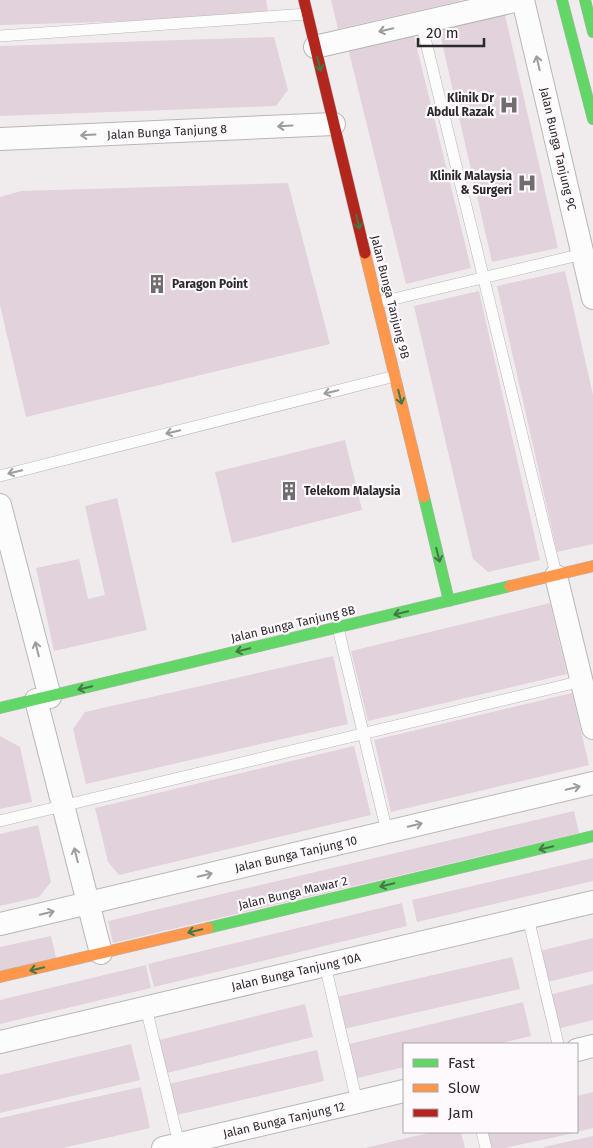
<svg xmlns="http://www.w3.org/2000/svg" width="593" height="1148" font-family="'Fira Sans',sans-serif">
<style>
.building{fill:#e1d2dc}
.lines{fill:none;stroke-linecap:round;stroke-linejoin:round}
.lane-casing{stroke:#b8b6b7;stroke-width:12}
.street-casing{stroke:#b8b6b7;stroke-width:24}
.fast-casing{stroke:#b8b6b7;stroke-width:12}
.slow-casing{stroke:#b8b6b7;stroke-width:12}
.jam-casing{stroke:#b8b6b7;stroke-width:12}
.lane{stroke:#fdfcfc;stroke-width:11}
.street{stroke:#fdfcfc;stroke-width:22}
.fast{stroke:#63d668;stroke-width:11}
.slow{stroke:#ff974d;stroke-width:11}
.jam{stroke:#b3261e;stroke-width:11}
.oneway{stroke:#9e9d9e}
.oneway2{stroke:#447746}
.labels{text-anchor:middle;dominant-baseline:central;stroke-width:4.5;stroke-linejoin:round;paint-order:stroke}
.poi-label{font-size:12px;font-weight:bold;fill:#2b292b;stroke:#fef9fd;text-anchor:end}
.street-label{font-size:12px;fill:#2b292b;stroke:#fef9fd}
</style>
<rect width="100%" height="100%" fill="#f0ecee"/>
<g class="building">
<path d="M0 0H266L269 17 0 25Z"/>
<path d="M331 0H460V1L338 29Z"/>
<path d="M504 10 558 248 492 262 438 25Z"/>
<path d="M413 32 471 268 406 284 348 48Z"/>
<path d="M274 37 288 90 276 106 0 116V46Z"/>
<path d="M288 183 330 344 26 417 0 305V197L21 191Z"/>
<path d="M565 271 593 395V544L557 552 497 286Z"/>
<path d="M479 291 540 560 488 572 473 559 414 306Z"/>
<path d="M345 440 362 510 232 543 215 472Z"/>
<path d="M117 498 147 630 54 651 36 568 79 559 88 599 105 595 85 506Z"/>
<path d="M550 603 567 674 368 721 351 651Z"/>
<path d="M333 656 348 724 86 784 73 729 85 712Z"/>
<path d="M572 693 589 765 391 812 374 740Z"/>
<path d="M0 736 20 747 32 802 0 809Z"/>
<path d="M354 746 371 815 119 875 108 862 95 808Z"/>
<path d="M574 811 579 833 113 943 108 921Z"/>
<path d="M38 825 51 882 39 897 0 906V834Z"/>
<path d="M593 858V881L417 922 412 900Z"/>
<path d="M402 903 407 926 154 987 148 964Z"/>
<path d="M51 936 56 958 0 971V947Z"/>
<path d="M593 938V971L539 984 531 953Z"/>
<path d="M512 957 520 989 339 1030 332 998Z"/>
<path d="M146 965 151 988 0 1024V1000Z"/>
<path d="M593 984V1020L549 1031 540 997Z"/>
<path d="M523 1002 531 1036 498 1044H404V1067L349 1080 341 1046Z"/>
<path d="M305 1004 313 1037 159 1075 151 1042Z"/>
<path d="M131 1044 140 1080 0 1113V1075Z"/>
<path d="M317 1050 324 1081 168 1117 160 1086Z"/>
<path d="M141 1087 150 1128 63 1148H0V1118Z"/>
<path d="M593 1092V1128L577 1132V1096Z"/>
<path d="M433 1132H461L465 1148H365Z"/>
<path d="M483 1132H574V1133L505 1148H487Z"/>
<path d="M593 1136V1148H544V1147Z"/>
</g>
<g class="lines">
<g class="lane-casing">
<g id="lane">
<path d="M421 22 556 574"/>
<path d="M0 36 307 14"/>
<path d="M377 303 583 254"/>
<path d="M0 476 395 376"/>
<path d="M338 628 387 832"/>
<path d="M0 821 582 681"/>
<path d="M528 918 558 1044"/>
<path d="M325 965 357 1102"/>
<path d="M146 1008 179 1144"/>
<path d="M482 1132 486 1148"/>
</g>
</g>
<g class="street-casing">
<g id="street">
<path d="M523 0 593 298"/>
<path d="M315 47 519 0"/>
<path d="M0 139 334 124"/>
<path d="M0 505 50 697"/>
<path d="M556 576 593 728"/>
<path d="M36 700 101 953"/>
<path d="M0 924 593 783"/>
<path d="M0 1042 593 902"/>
<path d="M577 1050 593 1046"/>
<path d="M163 1148 404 1091"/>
</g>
</g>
<g class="fast-casing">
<g id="fast">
<path d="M562 0 593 119"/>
<path d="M585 0 593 32"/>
<path d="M424 497 449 601"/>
<path d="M0 708 510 586"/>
<path d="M208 928 593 836"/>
</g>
</g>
<g class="slow-casing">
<g id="slow">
<path d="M365 253 424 497"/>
<path d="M510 586 593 566"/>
<path d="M0 977 208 928"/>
</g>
</g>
<g class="jam-casing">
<path id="jam" d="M304 0 365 253"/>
</g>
<use href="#lane" class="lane"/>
<use href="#street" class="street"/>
<use href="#fast" class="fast"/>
<use href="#slow" class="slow"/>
<use href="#jam" class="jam"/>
</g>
<defs><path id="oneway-shaft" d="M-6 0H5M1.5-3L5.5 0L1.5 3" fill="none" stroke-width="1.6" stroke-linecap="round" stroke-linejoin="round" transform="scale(1.25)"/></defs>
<g class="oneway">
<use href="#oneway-shaft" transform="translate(386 30) rotate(167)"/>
<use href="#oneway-shaft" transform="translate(538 63) rotate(-103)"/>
<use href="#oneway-shaft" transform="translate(285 126) rotate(177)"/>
<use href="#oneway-shaft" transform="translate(88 135) rotate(177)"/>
<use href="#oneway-shaft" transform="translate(331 392) rotate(166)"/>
<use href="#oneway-shaft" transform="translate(173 432) rotate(166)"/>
<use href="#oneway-shaft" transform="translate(15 472) rotate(166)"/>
<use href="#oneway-shaft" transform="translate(37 649) rotate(-104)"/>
<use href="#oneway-shaft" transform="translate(573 788) rotate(-13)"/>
<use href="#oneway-shaft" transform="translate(415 825) rotate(-13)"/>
<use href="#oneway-shaft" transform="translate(76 855) rotate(-104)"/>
<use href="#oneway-shaft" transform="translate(205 875) rotate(-13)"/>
<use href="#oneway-shaft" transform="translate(47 913) rotate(-13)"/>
</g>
<g class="oneway2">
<use href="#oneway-shaft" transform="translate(319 64) rotate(76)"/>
<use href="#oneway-shaft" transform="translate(358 222) rotate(76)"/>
<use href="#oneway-shaft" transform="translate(400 397) rotate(76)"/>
<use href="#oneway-shaft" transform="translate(438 555) rotate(76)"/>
<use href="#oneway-shaft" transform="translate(401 613) rotate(167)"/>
<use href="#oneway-shaft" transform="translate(243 650) rotate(167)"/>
<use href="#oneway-shaft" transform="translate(85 688) rotate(167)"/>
<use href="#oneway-shaft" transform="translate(546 848) rotate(167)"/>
<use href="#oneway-shaft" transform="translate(387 885) rotate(167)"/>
<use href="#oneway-shaft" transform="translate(195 931) rotate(167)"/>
<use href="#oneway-shaft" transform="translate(37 969) rotate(167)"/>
</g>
<defs>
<g id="hospital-bare" transform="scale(1.5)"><path d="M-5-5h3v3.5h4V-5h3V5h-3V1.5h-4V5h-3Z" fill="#706d6f" stroke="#fef9fd" stroke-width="2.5" paint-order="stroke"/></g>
<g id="building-bare" transform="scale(1.5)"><path d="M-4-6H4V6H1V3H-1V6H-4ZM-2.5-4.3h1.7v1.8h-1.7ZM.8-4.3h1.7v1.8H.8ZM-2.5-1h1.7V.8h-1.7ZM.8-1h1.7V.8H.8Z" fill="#706d6f" stroke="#fef9fd" stroke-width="2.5" paint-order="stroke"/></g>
</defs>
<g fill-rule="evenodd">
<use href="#hospital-bare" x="509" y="105"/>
<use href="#hospital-bare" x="527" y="183"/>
<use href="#building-bare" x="157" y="284"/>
<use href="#building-bare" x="289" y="491"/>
</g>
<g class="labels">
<g class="poi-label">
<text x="494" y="98">Klinik Dr<tspan x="494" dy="14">Abdul Razak</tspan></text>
<text x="512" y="176">Klinik Malaysia<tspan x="512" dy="14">&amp; Surgeri</tspan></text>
<text x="172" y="284" text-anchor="start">Paragon Point</text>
<text x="304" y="491" text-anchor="start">Telekom Malaysia</text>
</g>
<g class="street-label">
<text transform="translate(167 132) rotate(-3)">Jalan Bunga Tanjung 8</text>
<text transform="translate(558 149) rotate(77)">Jalan Bunga Tanjung 9C</text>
<text transform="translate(390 297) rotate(76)">Jalan Bunga Tanjung 9B</text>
<text transform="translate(293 624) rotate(-13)">Jalan Bunga Tanjung 8B</text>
<text transform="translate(296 854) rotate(-13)">Jalan Bunga Tanjung 10</text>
<text transform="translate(293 893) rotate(-13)">Jalan Bunga Mawar 2</text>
<text transform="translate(296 972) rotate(-13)">Jalan Bunga Tanjung 10A</text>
<text transform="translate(284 1120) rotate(-13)">Jalan Bunga Tanjung 12</text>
</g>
</g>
<rect x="403" y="1043" width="175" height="90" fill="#fef9fd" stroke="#aaa6a9"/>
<rect x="413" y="1059" width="25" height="8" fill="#63d668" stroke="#aaa6a9"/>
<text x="448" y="1068" font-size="15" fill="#2b292b">Fast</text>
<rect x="413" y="1084" width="25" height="8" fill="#ff974d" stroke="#aaa6a9"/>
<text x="448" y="1093" font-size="15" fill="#2b292b">Slow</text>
<rect x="413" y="1109" width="25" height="8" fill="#b3261e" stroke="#aaa6a9"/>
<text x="448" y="1118" font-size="15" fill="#2b292b">Jam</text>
<path d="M418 38v8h66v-8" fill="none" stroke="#2b292b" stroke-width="2.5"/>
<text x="426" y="38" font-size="15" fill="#2b292b" stroke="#fef9fd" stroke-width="4" paint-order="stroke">20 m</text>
</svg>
